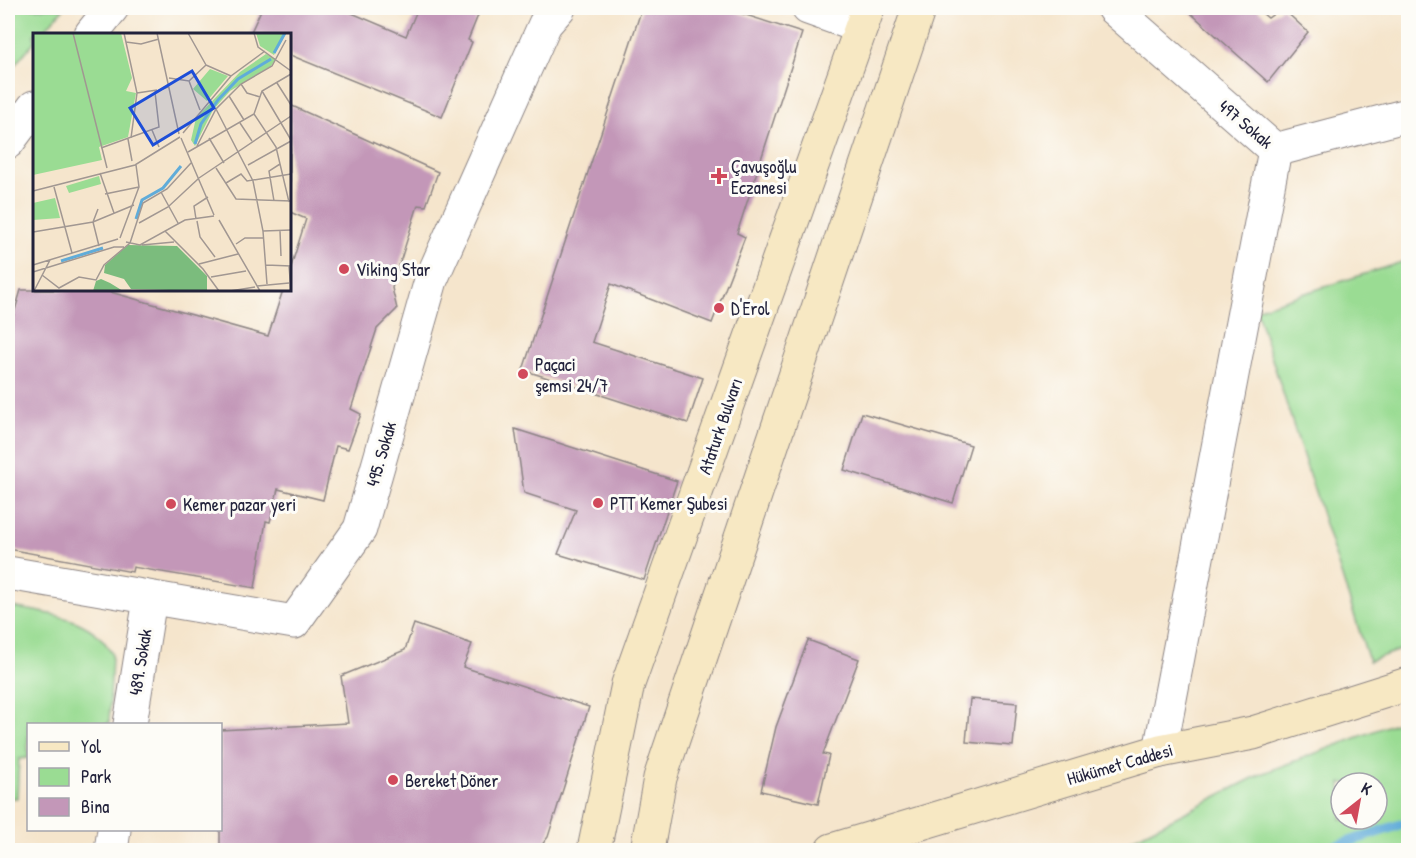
<svg xmlns="http://www.w3.org/2000/svg" width="1416" height="858" font-family="'Patrick Hand',sans-serif">
<style>
.green{fill:#9adc93;stroke:#5e7f67;stroke-width:1.5;fill-rule:evenodd}
.lines{fill:none;stroke-linecap:round;stroke-linejoin:round}
.stream{stroke:#60acd9;stroke-width:10}
.building{fill:#c397b8}
.street-casing{stroke:#8c8484;stroke-width:35}
.secondary-casing{stroke:#8c8484;stroke-width:35}
.street{stroke:#fff;stroke-width:33}
.secondary{stroke:#f7e8c3;stroke-width:33}
.poi-dot{fill:#d1495b;stroke:#fdfcf7;stroke-width:2}
.labels{text-anchor:middle;dominant-baseline:central;stroke-width:6;stroke-linejoin:round;paint-order:stroke}
.street-label{font-size:18px;fill:#22223b;stroke:#fdfcf7}
.poi-label{font-size:18px;fill:#22223b;stroke:#fdfcf7;text-anchor:start}
.inset-river{fill:none;stroke:#60acd9;stroke-width:3}
.inset-road{fill:none;stroke:#a19792;stroke-width:1.5}
.view{fill:#1d4ed8;fill-opacity:0.15;stroke:#1d4ed8;stroke-width:3}
.inset-edge{fill:none;stroke:#22223b;stroke-width:3}
</style>
<rect width="100%" height="100%" fill="#fdfcf7"/>
<filter id="ink" filterUnits="userSpaceOnUse"><feTurbulence type="fractalNoise" baseFrequency=".0167" numOctaves="2"/><feDisplacementMap in="SourceGraphic" scale="12" xChannelSelector="R" yChannelSelector="G"/><feConvolveMatrix kernelMatrix="1 2 1 2 8 2 1 2 1" color-interpolation-filters="sRGB"/></filter>
<filter id="wash" filterUnits="userSpaceOnUse"><feTurbulence type="fractalNoise" baseFrequency=".008" numOctaves="4" result="noise"/><feDisplacementMap in="SourceGraphic" scale="24" xChannelSelector="R" yChannelSelector="G"/><feGaussianBlur stdDeviation="1.35" result="paint"/><feColorMatrix in="noise" values="0 0 0 0 0 0 0 0 0 0 0 0 0 0 0 0 0 1.4 0 .05"/><feComposite in="paint" operator="in"/></filter>
<g filter="url(#wash)">
<rect width="100%" height="100%" fill="#f5e5cc"/>
<g class="green">
<path d="M8 8H64L41 34H34V42L8 73Z"/>
<path d="M1408 260V647L1369 661 1256 309Z"/>
<path d="M8 606C44 614 95 615 112 655L109 724H28V758L19 759 17 798H8Z"/>
<path d="M1408 718V850H1111L1261 774ZM1341 783H1377V819H1341Z"/>
</g>
<g class="lines">
<path class="stream" d="M1324 850 1408 822"/>
</g>
<g id="blocks">
<g class="building">
<path d="M262 8H340L406 36 418 8H481L468 40 472 42 442 117 290 55V34H250Z"/>
<path d="M642 8H724L802 33 737 233 745 237 712 323 611 284 592 342 703 378 688 423 523 370Z"/>
<path d="M1185 8H1256L1268 18 1282 8 1308 32 1268 82Z"/>
<path d="M290 105 438 172 426 206 418 205 392 288 397 309 377 329 351 409 361 414 348 449 336 446 323 500 278 489 270 522 266 521 255 588 133 567 132 572 8 549V334L21 290H103L268 336 283 290H290V270L306 219 290 212Z"/>
<path d="M862 413 971 445 953 503 844 470Z"/>
<path d="M515 429 677 481 644 580 558 554 576 510 524 493Z"/>
<path d="M414 624 472 644 463 667 589 707 548 837 538 850H220V730L348 723 341 676 405 650Z"/>
<path d="M808 640 859 659 823 754 829 755 818 804 761 791 776 727Z"/>
<path d="M970 699 1017 703 1013 746 966 742Z"/>
</g>
</g>
</g>
<g filter="url(#ink)">
<use href="#blocks" fill-opacity="0" stroke="#8c8484" stroke-width="1.5"/>
<g class="lines">
<g class="street-casing">
<g id="street">
<path d="M808 8 861 27"/>
<path d="M1113 8 1275 150 1408 115"/>
<path d="M91 34 112 8"/>
<path d="M8 142 34 107"/>
<path d="M8 573 294 622 360 529 431 280 545 24 559 8"/>
<path d="M130 724 150 599"/>
<path d="M1160 751 1275 150"/>
<path d="M111 850 114 830"/>
</g>
</g>
<g class="secondary-casing">
<g id="secondary">
<path d="M594 850 628 684 868 8"/>
<path d="M647 850 660 778 919 8"/>
<path d="M832 850 1160 751 1253 733 1408 684"/>
</g>
</g>
<use href="#street" class="street"/>
<use href="#secondary" class="secondary"/>
</g>
</g>
<g class="poi-dot">
<path d="M716 167h6v6h6v6h-6v6h-6v-6h-6v-6h6z"/>
<circle cx="344" cy="269" r="6"/>
<circle cx="719" cy="308" r="6"/>
<circle cx="523" cy="374" r="6"/>
<circle cx="598" cy="503" r="6"/>
<circle cx="171" cy="504" r="6"/>
<circle cx="393" cy="780" r="6"/>
</g>
<g class="labels">
<g class="street-label">
<text transform="translate(1246 124) rotate(40)">497 Sokak</text>
<text transform="translate(720 426) rotate(-71)">Ataturk Bulvarı</text>
<text transform="translate(381 454) rotate(-74)">495. Sokak</text>
<text transform="translate(140 662) rotate(-81)">489. Sokak</text>
<text transform="translate(1120 764) rotate(-16)">Hükümet Caddesi</text>
</g>
<g class="poi-label">
<text x="731" y="166">Çavuşoğlu<tspan x="731" dy="21">Eczanesi</tspan></text>
<text x="356" y="269">Viking Star</text>
<text x="731" y="308">D'Erol</text>
<text x="535" y="364">Paçaci<tspan x="535" dy="21">şemsi 24/7</tspan></text>
<text x="610" y="503">PTT Kemer Şubesi</text>
<text x="183" y="504">Kemer pazar yeri</text>
<text x="405" y="780">Bereket Döner</text>
</g>
</g>
<g transform="translate(33 33)">
<rect width="258" height="258" fill="#f5e5cc"/>
<path d="M0 0H88L99 45 93 58 103 60 95 104 66 114 69 127 0 142ZM223 0H251L241 22 227 13ZM233 21 243 26 238 33 197 58 180 77 162 113 158 107 163 85 207 39ZM177 36 195 43 174 68 160 56ZM66 143 68 151 36 160 33 153ZM22 165 27 185 0 187V170Z" fill="#9adc93"/>
<path d="M95 212 144 213 174 243V258L98 256 91 246 71 240 72 232ZM68 246 77 250 90 258H60L63 248Z" fill="#7bbc7d"/>
<path class="inset-river" d="M241 20 252 0M162 111 168 91 185 67 205 46 238 26M103 186 109 167 130 155 148 133M28 228 70 215"/>
<path class="inset-road" d="M40 0 74 135M91 0 104 60 98 105M124 0 146 101M155 0 173 32M221 0 225 14 258 38M93 9 108 11 126 6M173 32 198 43M136 45 156 48 173 32M156 48 167 77M244 50 258 72M208 51 214 60 227 64M229 58 258 107M104 60 124 57M196 63 211 87M183 76 220 148 230 198 234 251M221 81 243 114 256 169M207 90 219 108M119 97 126 114M150 100 198 43 232 18M148 105 181 182M176 105 191 130M95 106 99 128M164 113 183 76 208 51 239 33 253 7M68 115 126 94 122 59 135 54M155 119 221 81 229 58 258 41M215 132 258 108M183 135 203 166 258 168M67 140 81 180M166 145 258 83M193 150 208 141 214 148 258 141M21 154 39 220M0 158 102 132 147 104M128 159 145 190M72 161 106 154M241 168 236 138 247 131M65 176 60 189 66 213M163 186 161 173 175 164M186 187 227 258M164 188 167 204 182 224M106 190 135 174 165 146M132 198 170 236 186 258M230 198 258 197M247 198 248 223M0 199 60 189 101 172M87 205 106 154 103 132M93 209 107 212 152 187 181 183M203 211 212 205H231M109 212 141 209M166 231 205 221M0 232 85 206M233 232 258 233M256 233 258 258M0 239 81 214H91M9 242 26 255 46 244 63 247 71 232 97 210 110 170 134 156 158 130M178 244 213 238M224 253 256 250M1 258 17 227M197 258 222 254"/>
<path class="view" d="M159 38 181 75 120 112 97 75Z"/>
<rect width="258" height="258" class="inset-edge"/>
</g>
<rect width="1416" height="858" fill="none" stroke="#fdfcf7" stroke-width="30"/>
<rect x="27" y="723" width="195" height="108" fill="#fdfcf7" stroke="#a5a5ac" stroke-width="1.5"/>
<rect x="39" y="742" width="30" height="9" fill="#f7e8c3" stroke="#a5a5ac" stroke-width="1.5"/>
<text x="81" y="753" font-size="18" fill="#22223b">Yol</text>
<rect x="39" y="768" width="30" height="18" fill="#9adc93" stroke="#a5a5ac" stroke-width="1.5"/>
<text x="81" y="783" font-size="18" fill="#22223b">Park</text>
<rect x="39" y="798" width="30" height="18" fill="#c397b8" stroke="#a5a5ac" stroke-width="1.5"/>
<text x="81" y="813" font-size="18" fill="#22223b">Bina</text>
<g transform="translate(1359 801) rotate(31)"><circle r="28" fill="#fdfcf7" stroke="#a5a5ac" stroke-width="1.5"/>
<path d="M0-4.5L10 22L0 15L-10 22Z" fill="#d1495b"/>
<text y="-9" font-size="16" font-weight="bold" text-anchor="middle" fill="#22223b">K</text>
</g>
</svg>
